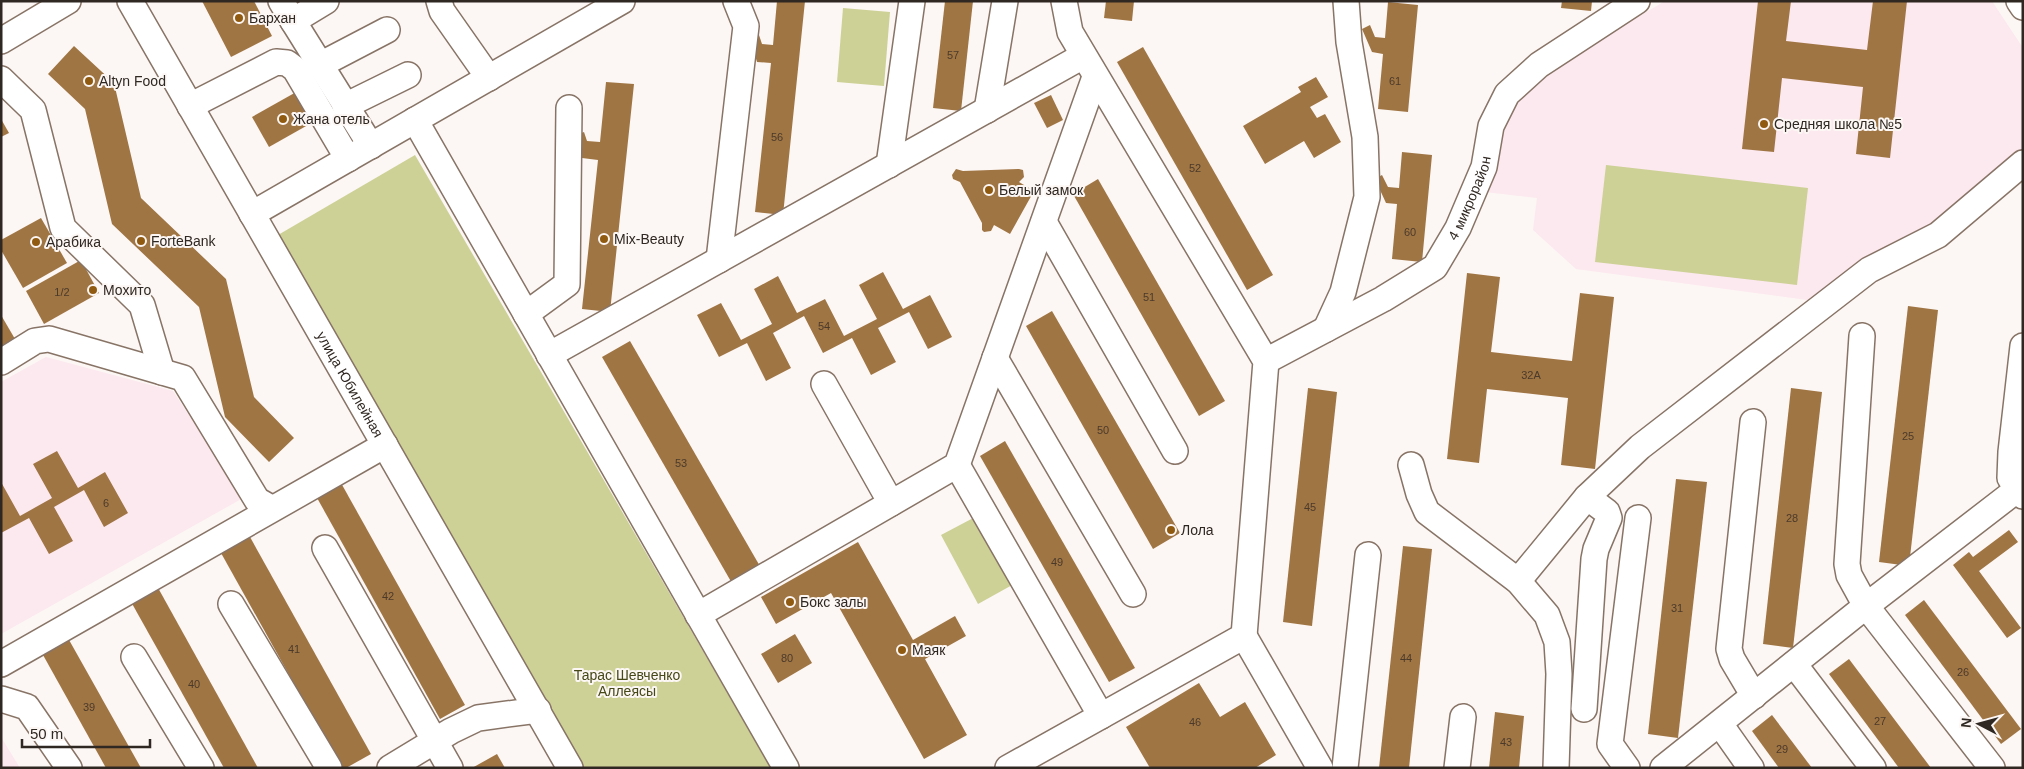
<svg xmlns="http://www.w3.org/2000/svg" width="2024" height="769" font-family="Arial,sans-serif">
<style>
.education{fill:#fce8ef}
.green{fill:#cdd196}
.building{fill:#a07544}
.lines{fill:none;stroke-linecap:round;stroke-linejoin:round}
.minor-casing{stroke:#887466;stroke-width:28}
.minor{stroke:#fff;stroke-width:25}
.poi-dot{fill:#915a11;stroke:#fcf7f4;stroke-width:2}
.labels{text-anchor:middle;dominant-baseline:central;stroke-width:4;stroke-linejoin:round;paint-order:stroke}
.number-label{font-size:11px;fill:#4b3a2a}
.poi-label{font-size:14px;fill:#2f2721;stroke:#fcf7f4;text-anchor:start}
.street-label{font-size:14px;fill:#2f2721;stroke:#fcf7f4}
.park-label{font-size:14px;fill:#464817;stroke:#fcf7f4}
</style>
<rect width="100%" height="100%" fill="#fcf7f4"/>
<g class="education">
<path d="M1665 1H1992L2023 48V158L1932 236 1822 302 1576 269 1533 230 1537 198 1485 192 1515 90Z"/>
<path d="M46 357 173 391 243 498 1 634V382Z"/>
<path d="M1 737 20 768H1Z"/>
</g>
<g class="green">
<path d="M843 8 890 12 884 86 837 82Z"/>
<path d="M415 155 771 768H580L278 235Z"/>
<path d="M1606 165 1808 188 1797 285 1595 262Z"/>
<path d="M977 516 1014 584 978 604 941 535Z"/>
</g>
<g class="building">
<path d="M202 1H254L272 36 231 57Z"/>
<path d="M777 1H805L783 215 755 212 771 63 757 62 750 38 759 35 762 44 773 45Z"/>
<path d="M945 1H973L961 111 933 108Z"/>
<path d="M1106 1H1134L1132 21 1104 18Z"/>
<path d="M1562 1H1592L1591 11 1561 8Z"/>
<path d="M1758 1H1791L1786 41 1867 50 1873 1H1907L1890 158 1856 154 1863 87 1782 78 1774 152 1742 149Z"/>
<path d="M1388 2 1418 5 1408 112 1378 109 1383 54 1372 52 1362 29 1370 25 1375 37 1385 38Z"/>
<path d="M74 46 114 83 141 198 226 279 254 397 294 438 269 462 225 417 199 307 112 224 85 109 48 74Z"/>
<path d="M1143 47 1273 275 1247 290 1117 62Z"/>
<path d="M1316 77 1328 97 1310 107 1317 118 1325 114 1341 142 1314 158 1304 141 1265 164 1243 126 1301 92 1298 87Z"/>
<path d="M606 82 634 84 610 312 582 309 598 160 582 158 574 136 584 132 587 141 600 142Z"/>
<path d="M298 91 315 121 269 147 252 117Z"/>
<path d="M1051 95 1063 120 1047 128 1034 103Z"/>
<path d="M1 119 9 133 1 137Z"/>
<path d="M1402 152 1432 155 1422 262 1392 259 1397 204 1386 203 1375 179 1382 175 1388 187 1399 188Z"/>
<path d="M956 169 963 171 1019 169 1023 170 1024 177 1019 182 1034 191 1010 234 994 225 991 231 984 232 982 230V223L960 182 953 179 952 175Z"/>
<path d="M1098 179 1225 401 1199 416 1073 194Z"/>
<path d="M41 218 67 263 23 288 1 250V240Z"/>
<path d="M81 260 99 293 44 324 26 291Z"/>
<path d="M883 272 903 309 930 295 952 337 928 349 909 312 878 328 896 362 871 375 852 338 823 353 804 316 773 333 791 368 766 381 747 343 719 357 697 315 721 303 741 340 772 324 754 289 778 276 797 313 825 299 844 336 877 319 859 285Z"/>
<path d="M1467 273 1500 277 1491 352 1572 361 1580 293 1614 297 1595 469 1561 465 1568 398 1487 389 1479 463 1447 459Z"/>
<path d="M1908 306 1938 310 1909 566 1879 562Z"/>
<path d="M1052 311 1180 533 1153 549 1026 326Z"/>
<path d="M1 315 15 339 1 347Z"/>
<path d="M630 341 761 568 733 585 602 357Z"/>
<path d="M1308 388 1337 392 1312 626 1283 622Z"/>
<path d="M1791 388 1822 392 1793 648 1763 644Z"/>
<path d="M1005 441 1135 668 1109 682 980 456Z"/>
<path d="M57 451 78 488 105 472 128 513 104 527 84 490 54 507 73 541 49 554 29 518 1 533V482L20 516 52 498 33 464Z"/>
<path d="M336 474 465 705 440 719 311 487Z"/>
<path d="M1676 479 1707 482 1678 738 1648 734Z"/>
<path d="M245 528 371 754 346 768H341L216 544Z"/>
<path d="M2009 530 2018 542 1979 571 2021 628 2007 638 1953 565 1969 552 1973 557Z"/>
<path d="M858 542 913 640 955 616 966 636 925 659 967 735 924 759 831 593 776 624 761 597Z"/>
<path d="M1403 546 1432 549 1409 768H1379Z"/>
<path d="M157 586 258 768H224L130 600Z"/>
<path d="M1924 600 2021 729 2001 744 1905 615Z"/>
<path d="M64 631 141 768H106L38 646Z"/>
<path d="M795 634 812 663 778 683 761 654Z"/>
<path d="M1849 659 1931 768H1899L1829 674Z"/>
<path d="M1199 683 1220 717 1245 702 1276 755 1255 768H1150L1126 727Z"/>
<path d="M1495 712 1524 716 1519 768H1489Z"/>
<path d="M1772 715 1812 768H1779L1752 731Z"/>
<path d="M497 754 505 768H472Z"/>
</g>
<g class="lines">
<g class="minor-casing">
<g id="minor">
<path id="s1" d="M130 1 570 768"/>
<path d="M281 1 293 21 326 1"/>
<path d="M439 1 442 11 489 78"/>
<path d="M2019 1 2023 7"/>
<path d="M293 21 371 146"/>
<path d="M1 41 68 1"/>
<path d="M320 65 387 30"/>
<path d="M1 79 33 110 63 228 142 305 162 372"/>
<path d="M190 106 276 62 287 63 295 69 348 159"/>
<path d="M345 106 408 75"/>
<path d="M987 110 1005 1"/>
<path d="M415 120 786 768"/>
<path d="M889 165 912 1"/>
<path d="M252 214 622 1"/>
<path d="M1044 222 1175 451"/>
<path d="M719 260 746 26 736 1"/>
<path d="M526 314 567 284 569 108"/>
<path d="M1326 329 1343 292 1367 197 1365 137 1349 42 1346 1"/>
<path d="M1862 336 1847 564 1849 575 1866 606 1992 768"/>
<path d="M2023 346 2011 452 2010 478 2023 496"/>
<path d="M549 355 1083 56"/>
<path d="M995 358 1133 594"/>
<path id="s2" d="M1266 361 1383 299 1435 267 1458 228 1484 167 1491 126 1507 94 1539 65 1637 1"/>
<path d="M1 362 35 341 49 339 183 378 257 500 271 508"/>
<path d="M824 384 891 503"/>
<path d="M1753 422 1729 649 1732 659 1754 696"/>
<path d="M957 465 1101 716"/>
<path d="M1411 465 1419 494 1427 512 1518 581 1547 615 1557 642 1559 674 1556 768"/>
<path d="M325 548 450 768"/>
<path d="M1518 581 1587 497 1640 447 1869 270 1938 235 2023 163"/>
<path d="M231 604 329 768"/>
<path d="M698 615 957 465 1095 77"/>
<path d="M1244 636 1320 768"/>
<path d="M134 657 201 768"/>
<path d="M1 664 385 445"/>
<path d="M1794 664 1873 768"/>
<path d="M1 699 27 707 69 768"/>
<path d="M1584 709 1594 559 1596 549 1609 518 1607 512 1587 497"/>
<path d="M1720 724 1751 768"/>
<path d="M390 768 451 731 478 718 538 710"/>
<path d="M1008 768 1244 636 1266 361 1070 32 1064 1"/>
<path d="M1345 768 1368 555"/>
<path d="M1457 768 1463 717"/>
<path d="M1627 768 1610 744 1638 518"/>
<path d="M1663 768 1866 606 2023 485"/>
</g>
</g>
<use href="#minor" class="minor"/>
</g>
<g class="poi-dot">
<circle cx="239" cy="18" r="5"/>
<circle cx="89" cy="81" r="5"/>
<circle cx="283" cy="119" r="5"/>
<circle cx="1764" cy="124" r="5"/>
<circle cx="989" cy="190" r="5"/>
<circle cx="604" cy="239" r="5"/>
<circle cx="141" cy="241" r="5"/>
<circle cx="36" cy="242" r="5"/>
<circle cx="93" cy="290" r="5"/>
<circle cx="1171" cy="530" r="5"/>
<circle cx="790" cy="602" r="5"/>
<circle cx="902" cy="650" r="5"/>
</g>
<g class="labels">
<g class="number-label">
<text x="953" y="55">57</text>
<text x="1395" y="81">61</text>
<text x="777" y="137">56</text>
<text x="1195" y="168">52</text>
<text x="1410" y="232">60</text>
<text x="62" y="292">1/2</text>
<text x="1149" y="297">51</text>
<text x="824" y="326">54</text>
<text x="1531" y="375">32А</text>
<text x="1103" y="430">50</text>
<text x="1908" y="436">25</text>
<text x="681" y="463">53</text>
<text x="106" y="503">6</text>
<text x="1310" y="507">45</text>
<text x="1792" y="518">28</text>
<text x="1057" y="562">49</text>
<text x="388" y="596">42</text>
<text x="1677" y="608">31</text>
<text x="294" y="649">41</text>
<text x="787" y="658">80</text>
<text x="1406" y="658">44</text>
<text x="1963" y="672">26</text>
<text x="194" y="684">40</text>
<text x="89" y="707">39</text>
<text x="1880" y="721">27</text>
<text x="1195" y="722">46</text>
<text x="1506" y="742">43</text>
<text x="1782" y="749">29</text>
</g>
<g class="poi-label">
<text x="249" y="18">Бархан</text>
<text x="99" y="81">Altyn Food</text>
<text x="293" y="119">Жана отель</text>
<text x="1774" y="124">Средняя школа №5</text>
<text x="999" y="190">Белый замок</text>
<text x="614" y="239">Mix-Beauty</text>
<text x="151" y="241">ForteBank</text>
<text x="46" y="242">Арабика</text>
<text x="103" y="290">Мохито</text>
<text x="1181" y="530">Лола</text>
<text x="800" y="602">Бокс залы</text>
<text x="912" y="650">Маяк</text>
</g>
<g class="street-label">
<text stroke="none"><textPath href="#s2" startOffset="271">4 микрорайон</textPath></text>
<text stroke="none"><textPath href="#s1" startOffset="442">улица Юбилейная</textPath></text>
</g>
<g class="park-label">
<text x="627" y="675">Тарас Шевченко<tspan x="627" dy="16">Аллеясы</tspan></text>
</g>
</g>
<rect width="2024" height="769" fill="none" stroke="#2f2721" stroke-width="5"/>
<g transform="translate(1979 724) rotate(276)" stroke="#fcf7f4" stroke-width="4" paint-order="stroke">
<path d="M0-4L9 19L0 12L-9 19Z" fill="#2f2721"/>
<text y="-8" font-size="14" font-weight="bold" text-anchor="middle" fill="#2f2721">N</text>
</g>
<path d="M22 739v8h128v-8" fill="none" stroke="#2f2721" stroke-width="2.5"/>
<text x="30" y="739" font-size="15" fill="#2f2721" stroke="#fcf7f4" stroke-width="4" paint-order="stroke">50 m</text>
</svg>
